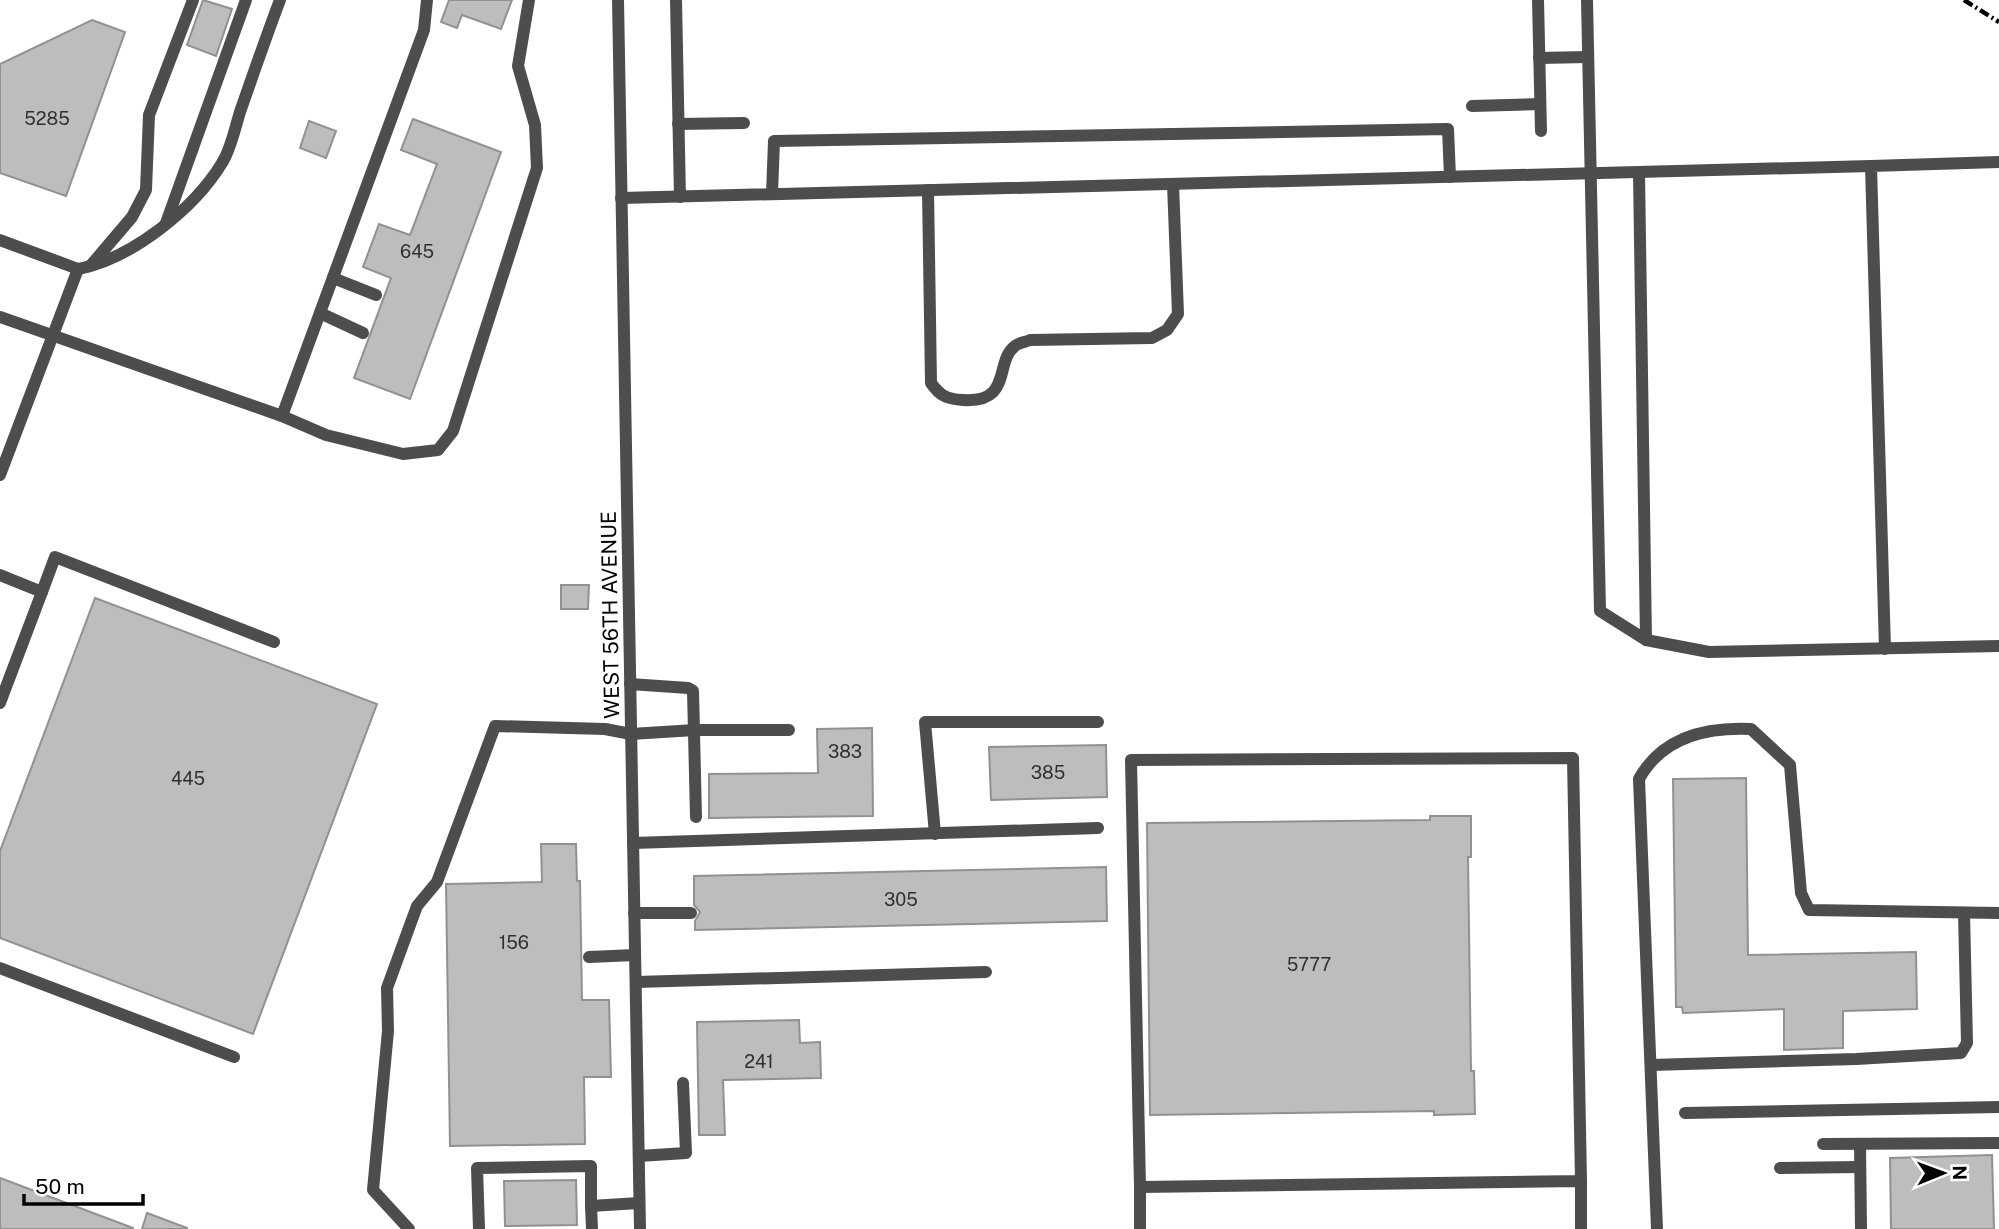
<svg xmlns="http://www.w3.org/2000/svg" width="1999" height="1229" font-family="'Public Sans',sans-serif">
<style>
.building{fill:#bdbdbd;stroke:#919191;stroke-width:2}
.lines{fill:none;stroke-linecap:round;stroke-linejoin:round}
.minor{stroke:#4d4d4d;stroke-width:12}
.rail{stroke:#000;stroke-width:4.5;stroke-dasharray:10 3.5 2 3.5;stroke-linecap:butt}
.labels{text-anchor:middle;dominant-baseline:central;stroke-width:5;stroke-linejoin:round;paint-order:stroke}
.number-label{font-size:18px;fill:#2f2f2f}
.street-label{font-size:21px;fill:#000;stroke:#fff}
</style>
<rect width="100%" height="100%" fill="#fff"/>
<g class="building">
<path d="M203 0 232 9 216 56 187 45Z"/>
<path d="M449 0H512L501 29 462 15 457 28 441 22Z"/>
<path d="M92 20 125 32 66 196 0 173V64Z"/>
<path d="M413 119 501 152 410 399 354 378 391 278 363 267 379 224 410 235 437 164 401 150Z"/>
<path d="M309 121 336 131 326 158 300 148Z"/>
<path d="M561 585H589L588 609H561Z"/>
<path d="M95 598 377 704 253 1034 0 938V851Z"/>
<path d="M872 728 873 816 709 818V774L818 773 817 729Z"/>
<path d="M1106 745 1107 797 991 800 989 747Z"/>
<path d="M1746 778 1748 955 1916 952 1917 1009 1843 1011V1048L1784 1050V1009L1683 1013 1682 1007H1676L1673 779Z"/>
<path d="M1430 816H1471V857H1468L1471 1071H1474L1475 1114 1434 1115V1111L1150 1115 1147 823 1430 820Z"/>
<path d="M541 844H576L577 881H580L582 1000H609L611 1077H584L585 1144 450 1146 446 884 542 882Z"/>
<path d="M1106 867 1107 921 695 930V921L700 912 694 905V876Z"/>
<path d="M799 1020 800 1043 820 1042 821 1078 723 1080 725 1135H699L697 1022Z"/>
<path d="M1992 1155 1994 1229H1891L1890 1158Z"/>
<path d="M0 1178 133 1228V1229H0Z"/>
<path d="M576 1180 577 1225 505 1226 504 1181Z"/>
<path d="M147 1213 187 1228V1229H142Z"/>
</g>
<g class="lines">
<g class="minor">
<path d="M618 0 640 1229"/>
<path d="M676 0 680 197"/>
<path d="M1538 0 1541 131"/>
<path d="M1587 0 1600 611 1646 640 1709 652 1999 646"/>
<path d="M1539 58 1588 57"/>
<path d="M1472 106 1540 104"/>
<path d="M678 124 744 123"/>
<path d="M1639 173 1646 640"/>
<path d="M928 190 931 383C940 396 947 399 963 400 1013 403 994 362 1015 346 1018 343 1026 342 1030 340L1152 338 1167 330 1178 314 1173 184"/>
<path d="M772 194 774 141 1448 129 1450 177"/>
<path d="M621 198 1871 166"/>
<path d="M166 223 246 0"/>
<path d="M0 240 78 269C131 259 194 209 222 163 231 149 235 128 240 112 253 75 266 37 280 0"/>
<path d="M92 264 132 217 146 190 149 115 193 0"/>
<path d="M333 278 376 295"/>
<path d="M320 313 363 333"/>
<path d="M0 317 282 416 424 30 427 0"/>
<path d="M282 416 326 435 403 454 438 450 453 431 537 168 535 125 518 66 529 0"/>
<path d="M0 475 78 269"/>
<path d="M0 575 42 592 0 703"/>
<path d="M42 592 55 557 274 642"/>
<path d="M1885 649 1871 166 1999 162"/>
<path d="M630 684 688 688 693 691 696 817"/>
<path d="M935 834 925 722H1098"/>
<path d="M633 843 1098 828"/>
<path d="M634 913H691"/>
<path d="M589 957 635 955"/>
<path d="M0 968 234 1057"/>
<path d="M636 982 986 972"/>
<path d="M1651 1065 1856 1059 1961 1053 1967 1043 1964 913"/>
<path d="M1685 1113 1999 1107"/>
<path d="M1823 1144 1999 1143"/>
<path d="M1860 1144 1861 1229"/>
<path d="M639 1156 686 1153 683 1083"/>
<path d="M1780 1168 1860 1167"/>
<path d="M1581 1181 1140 1187 1131 760 1573 758 1581 1181V1229"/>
<path d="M1140 1187V1229"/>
<path d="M591 1206 592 1229"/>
<path d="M409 1229 373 1190 388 1031 387 988 417 906 437 882 495 726 605 729 631 734 695 730H789"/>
<path d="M479 1229 477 1168 591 1166V1206L639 1203"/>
<path d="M1657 1229 1639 779C1662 737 1707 727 1751 729L1790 765 1801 893 1809 910 1999 913"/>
</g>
<path class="rail" d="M1964 0 1999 22"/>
</g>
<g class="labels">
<g class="number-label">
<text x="47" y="118">5285</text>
<text x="417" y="251">645</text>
<text x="845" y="751">383</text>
<text x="1048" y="772">385</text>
<text x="188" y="778">445</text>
<text x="901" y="899">305</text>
<text x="514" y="942">156</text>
<text x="1309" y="964">5777</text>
<text x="759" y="1061">241</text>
</g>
<g class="street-label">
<text transform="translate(610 615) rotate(-91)">WEST 56TH AVENUE</text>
</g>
</g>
<g transform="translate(1943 1173) rotate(89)" stroke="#ffffff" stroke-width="5" paint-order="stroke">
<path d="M0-5L12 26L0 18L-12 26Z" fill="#000000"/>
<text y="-10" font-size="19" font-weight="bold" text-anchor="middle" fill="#000000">N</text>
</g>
<path d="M24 1194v10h119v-10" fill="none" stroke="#000000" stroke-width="3.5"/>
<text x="35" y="1194" font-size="21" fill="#000000" stroke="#ffffff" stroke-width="5" paint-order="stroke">50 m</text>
</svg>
